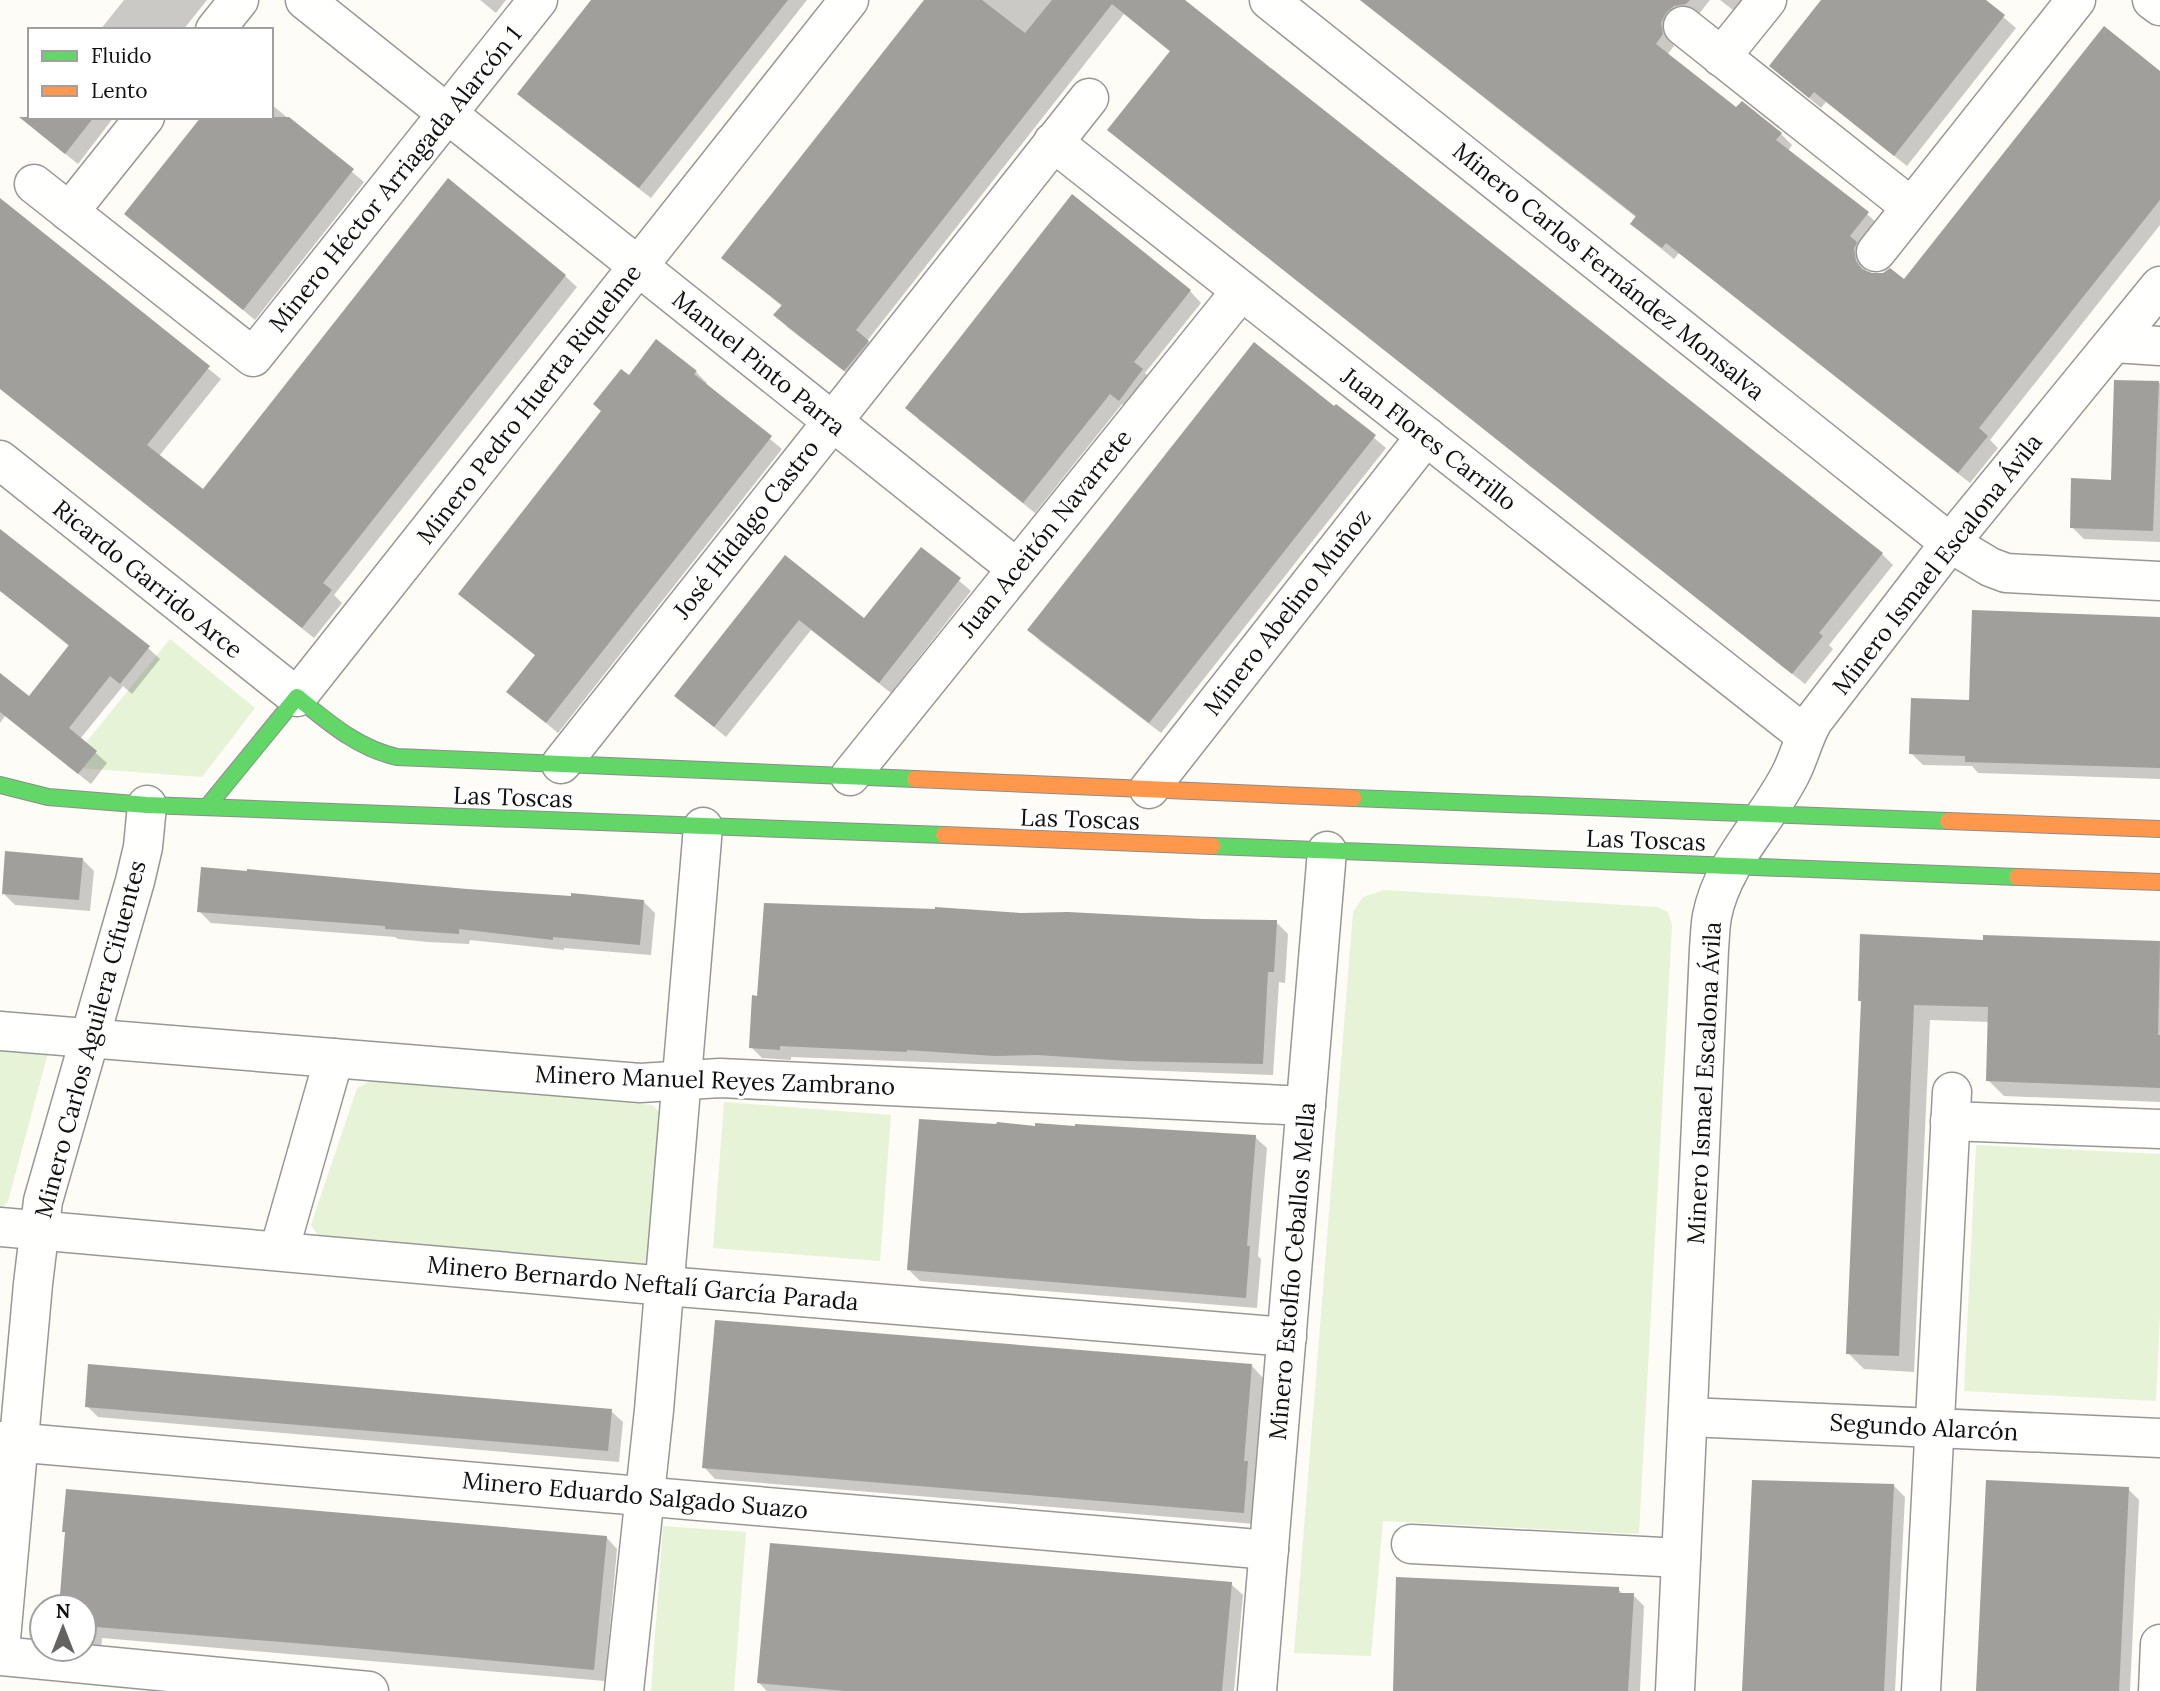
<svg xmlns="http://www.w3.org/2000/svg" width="2160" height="1691" font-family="Lora,serif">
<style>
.green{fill:#e7f3d7}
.shadow{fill:#0003}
.building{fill:#a19f9c}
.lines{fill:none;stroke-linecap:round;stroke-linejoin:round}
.street-casing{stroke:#979795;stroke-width:41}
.fast-casing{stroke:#8e8d8b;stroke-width:18}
.slow-casing{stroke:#8e8d8b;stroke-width:18}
.street{stroke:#fffffe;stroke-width:38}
.fast{stroke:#63d668;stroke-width:16}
.slow{stroke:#ff974d;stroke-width:16}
.labels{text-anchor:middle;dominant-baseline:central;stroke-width:7;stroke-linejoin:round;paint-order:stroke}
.street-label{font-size:24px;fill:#111;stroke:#fff}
</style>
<rect width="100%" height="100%" fill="#fdfcf7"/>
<g class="green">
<path d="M170 639 255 708 202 777 66 767Z"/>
<path d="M1384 890 1657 907 1668 912 1672 925 1639 1534 1383 1521 1371 1656 1294 1653 1353 912 1363 897Z"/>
<path d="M0 1045 48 1053 8 1201 0 1210Z"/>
<path d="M373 1080 652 1105 665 1118 649 1262 632 1270 321 1240 311 1225 357 1088Z"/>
<path d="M724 1102 891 1115 880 1261 713 1248Z"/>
<path d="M1976 1145 2160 1154V1316L2156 1401 1964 1391Z"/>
<path d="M663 1526 746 1532 734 1691H651Z"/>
</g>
<g class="shadow">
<path d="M124 0H207L183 30H100Z"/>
<path d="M480 0H506L496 13Z"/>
<path d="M593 0H807L651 198 531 105 519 94Z"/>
<path d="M927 0H1180L1882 554 1893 565 1829 645 1833 649 1805 684 1121 141 1109 130 1172 53 1124 14 867 341 879 353 857 381 787 327 776 315 783 307 723 258Z"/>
<path d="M1360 0H1710L1698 15 1672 36 1674 46 1667 55 1737 110 1781 134 1792 145 1788 151 1867 214 1879 225 1865 262 1866 272 1904 281 2160 73V225L1990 440 1998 448 1970 483 1679 253 1674 259 1644 235 1632 224 1637 218Z"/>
<path d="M1720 0H1742L1733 10Z"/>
<path d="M1824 0H1983L2016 28 1907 166 1826 102 1821 108 1771 66Z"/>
<path d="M271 104 364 182 255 320 127 214 271 117Z"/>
<path d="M31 117H114L78 164 39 133 28 122Z"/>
<path d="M0 200 221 379 159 456 203 491 565 276 577 287 334 595 342 603 314 638 0 388Z"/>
<path d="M1190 291 1201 303 1145 373 1154 382 1131 411 1122 404 1035 513 918 419Z"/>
<path d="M696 372 707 383 705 385 782 449 558 733 509 692 536 656 460 594 629 377Z"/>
<path d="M2115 381 2160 383V542L2084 539 2072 527 2113 482Z"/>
<path d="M1336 406 1386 448 1161 733 1040 641 1029 629Z"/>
<path d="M0 531 148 648 160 659 132 694 123 686 80 739 107 763 91 784 5 716 0 723V675L29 699 70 647 0 589Z"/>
<path d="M922 549 971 591 891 693 811 630 726 737 676 696 785 557 865 620Z"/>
<path d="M2160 619V779L1978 773 1972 766 1923 765 1911 753 1970 702Z"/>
<path d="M82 859 94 871 90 911 15 905 3 893Z"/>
<path d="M573 898 643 901 655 913 651 955 564 948V950L470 940 469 944 428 942 398 939 395 937 211 923 199 911Z"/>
<path d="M1276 922 1288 934 1285 983 1279 982 1273 1075 791 1057V1060L762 1058 751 1047Z"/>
<path d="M1985 937 2160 944V1102L2004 1096 1988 1080 1990 1022 1930 1020 1914 1372 1864 1369 1848 1353 1863 1003 1860 1000 1984 942Z"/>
<path d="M1255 1137 1267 1148 1258 1256 1261 1259 1257 1308 920 1281 909 1270Z"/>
<path d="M1252 1366 1263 1378 1255 1471 1259 1475 1255 1524 715 1479 704 1467Z"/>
<path d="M87 1406 611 1411 623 1422 619 1462 98 1417Z"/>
<path d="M1893 1485 1905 1497 1895 1691H1743Z"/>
<path d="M2128 1489 2139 1500 2130 1691H1977Z"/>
<path d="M606 1537 617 1549 605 1681 102 1638 101 1653 84 1649V1607H60Z"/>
<path d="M1231 1584 1243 1595 1234 1691H767L759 1683Z"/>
<path d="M1618 1589 1624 1595H1633L1644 1606 1640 1691H1395Z"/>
</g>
<g class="building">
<path d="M591 0H788L639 188 517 94Z"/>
<path d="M924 0H982L1025 33 1052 0H1185L1883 553 1819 633 1823 636 1792 674 1107 130 1170 51 1112 4 856 330 869 341 844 371 773 315 782 305 721 258Z"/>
<path d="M1360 0H1690L1686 4 1674 6 1666 13 1661 23 1663 34 1656 44 1736 107 1742 101 1782 133 1776 140 1869 212 1850 236 1857 242 1854 249 1856 261 1862 269 1872 273H1883L1890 268 1904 279 2104 26 2160 71V200L1979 428 1988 436 1958 473 1666 243 1662 248 1630 224 1636 216Z"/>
<path d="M1821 0H1986L2005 15 1894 156 1814 92 1809 98 1769 66Z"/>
<path d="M19 117H94L65 154Z"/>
<path d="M201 117H289L354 169 243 310 124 214Z"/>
<path d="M448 178 566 275 323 583 332 590 302 628 0 389V198L210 366 147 445 203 489Z"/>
<path d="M1072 194 1191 290 1134 362 1143 369 1119 401 1110 394 1023 503 905 408Z"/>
<path d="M656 339 697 371 694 374 772 436 546 723 506 692 535 655 458 594 601 411 593 404 621 369 629 375Z"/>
<path d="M1254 342 1334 406 1336 404 1376 435 1149 723 1027 630Z"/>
<path d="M2114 380 2159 381 2153 531 2070 528 2071 478 2111 480Z"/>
<path d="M0 529 150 646 120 684 110 676 69 728 97 751 78 774 0 712V673L29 696 69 645 0 591Z"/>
<path d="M921 547 961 578 879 683 799 620 714 727 674 696 785 555 864 618Z"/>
<path d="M1972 610 2160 617V768L1965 762V756L1909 754 1911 698 1969 700Z"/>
<path d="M5 851 83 858 79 900 2 894Z"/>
<path d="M201 867 247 871V869L467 889 571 896V893L644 900 640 945 553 937V940L459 929V934L416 931 385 929V926L197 912Z"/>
<path d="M764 903 935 909V907L1021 913 1068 912 1202 919 1277 920 1274 972H1268L1263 1064 1128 1061 1037 1055 994 1056 907 1050V1052L780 1046V1050L749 1048 752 995 757 996Z"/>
<path d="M1860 934 1983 940V935L2160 941 2158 1035H2160V1088L1986 1081 1988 1007 1914 1005 1899 1356 1846 1354 1861 1001H1858Z"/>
<path d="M919 1119 996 1124 997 1122 1035 1126V1123L1075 1126V1124L1256 1135 1247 1246H1250L1246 1298 907 1270Z"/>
<path d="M715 1320 1252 1364 1244 1461H1248L1244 1513 702 1468Z"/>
<path d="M88 1364 612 1409 608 1451 85 1407Z"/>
<path d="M1752 1480 1894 1484 1884 1691H1742Z"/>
<path d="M1986 1480 2129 1487 2119 1691H1976Z"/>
<path d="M66 1489 607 1536 594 1670 354 1648 84 1626V1607H59L65 1532H62Z"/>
<path d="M770 1543 1232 1582 1222 1691H845L757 1683Z"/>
<path d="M1396 1577 1619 1587V1593H1634L1628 1691H1393Z"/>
</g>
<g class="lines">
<g class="street-casing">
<g id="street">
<path d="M305 0 1016 568"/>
<path d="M1269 0 1950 543 1990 567 2006 573 2160 581"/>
<path d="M2152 0 2160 6"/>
<path d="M1683 26 1911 207"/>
<path d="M215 30 239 0"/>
<path d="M1721 57 1767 0"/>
<path d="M1053 142 1805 735"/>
<path d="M34 184 253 357 538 0"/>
<path d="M69 212 145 117"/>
<path d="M1876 252 2076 0"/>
<path d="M2114 343 2160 346"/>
<path d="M0 460 297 697 849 0"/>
<path d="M561 764 1089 98"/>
<path d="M850 776 1241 291"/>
<path d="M1149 789 1426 436"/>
<path d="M0 1031 640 1083 720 1078 1306 1106"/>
<path d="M1950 1121 2160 1129"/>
<path d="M0 1227 666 1286 1287 1337"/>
<path d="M279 1251 334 1058"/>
<path d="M1688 1417 2160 1438"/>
<path d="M0 1441 1269 1550"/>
<path d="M1411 1544 1681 1558"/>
<path d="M0 1650 33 1284 43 1201 135 881 143 847 147 805"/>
<path d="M0 1656 369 1691"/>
<path d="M624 1691 654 1410 703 827"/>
<path d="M1257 1691 1327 851"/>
<path d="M1675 1691 1709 949C1710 938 1710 927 1712 916 1723 860 1768 821 1792 771 1800 754 1804 737 1813 721L1950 543 2160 286"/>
<path d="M1921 1691 1952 1092"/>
<path d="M2158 1691 2160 1644"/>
</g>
</g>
<g class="fast-casing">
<g id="fast">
<path d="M0 785 48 797 147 805 944 835"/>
<path d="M1353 798 1948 821"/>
<path d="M207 807 297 697C328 722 357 748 397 757L915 779"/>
<path d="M1212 846 2017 877"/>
</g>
</g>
<g class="slow-casing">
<g id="slow">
<path d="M915 779 1353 798"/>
<path d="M1948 821 2160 829"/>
<path d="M944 835 1212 846"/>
<path d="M2017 877 2160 882"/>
</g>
</g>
<use href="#street" class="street"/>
<use href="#fast" class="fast"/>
<use href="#slow" class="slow"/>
</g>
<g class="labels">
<g class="street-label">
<text transform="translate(395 179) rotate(-51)">Minero Héctor Arriagada Alarcón 1</text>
<text transform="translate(1609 271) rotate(39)">Minero Carlos Fernández Monsalva</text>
<text transform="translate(759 363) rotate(39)">Manuel Pinto Parra</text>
<text transform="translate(529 404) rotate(-52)">Minero Pedro Huerta Riquelme</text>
<text transform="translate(1429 439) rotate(38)">Juan Flores Carrillo</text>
<text transform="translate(746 529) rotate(-52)">José Hidalgo Castro</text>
<text transform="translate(1045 533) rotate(-51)">Juan Aceitón Navarrete</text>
<text transform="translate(1937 564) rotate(-52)">Minero Ismael Escalona Ávila</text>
<text transform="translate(148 579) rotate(39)">Ricardo Garrido Arce</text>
<text transform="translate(1287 612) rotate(-52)">Minero Abelino Muñoz</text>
<text transform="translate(513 797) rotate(2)">Las Toscas</text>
<text transform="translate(1080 819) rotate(2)">Las Toscas</text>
<text transform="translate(1646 840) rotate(2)">Las Toscas</text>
<text transform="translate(90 1039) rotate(-75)">Minero Carlos Aguilera Cifuentes</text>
<text transform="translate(715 1080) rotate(2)">Minero Manuel Reyes Zambrano</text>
<text transform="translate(1704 1083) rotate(-87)">Minero Ismael Escalona Ávila</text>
<text transform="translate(1292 1271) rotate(-85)">Minero Estolfio Ceballos Mella</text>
<text transform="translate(643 1283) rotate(5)">Minero Bernardo Neftalí García Parada</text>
<text transform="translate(1924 1427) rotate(3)">Segundo Alarcón</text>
<text transform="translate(635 1495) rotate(5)">Minero Eduardo Salgado Suazo</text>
</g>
</g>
<rect x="28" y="28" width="245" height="91" fill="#ffffff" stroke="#a0a0a0" stroke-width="2"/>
<rect x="42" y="51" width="35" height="10" fill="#63d668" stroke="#a0a0a0" stroke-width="2"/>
<text x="91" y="63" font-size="21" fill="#111111">Fluido</text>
<rect x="42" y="86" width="35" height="10" fill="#ff974d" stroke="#a0a0a0" stroke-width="2"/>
<text x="91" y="98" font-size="21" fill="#111111">Lento</text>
<g transform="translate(63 1628)"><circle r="33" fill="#ffffff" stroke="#a0a0a0" stroke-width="2"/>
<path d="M0-5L12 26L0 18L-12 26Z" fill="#646362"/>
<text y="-10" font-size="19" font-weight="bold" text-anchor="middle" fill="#111111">N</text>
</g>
</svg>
